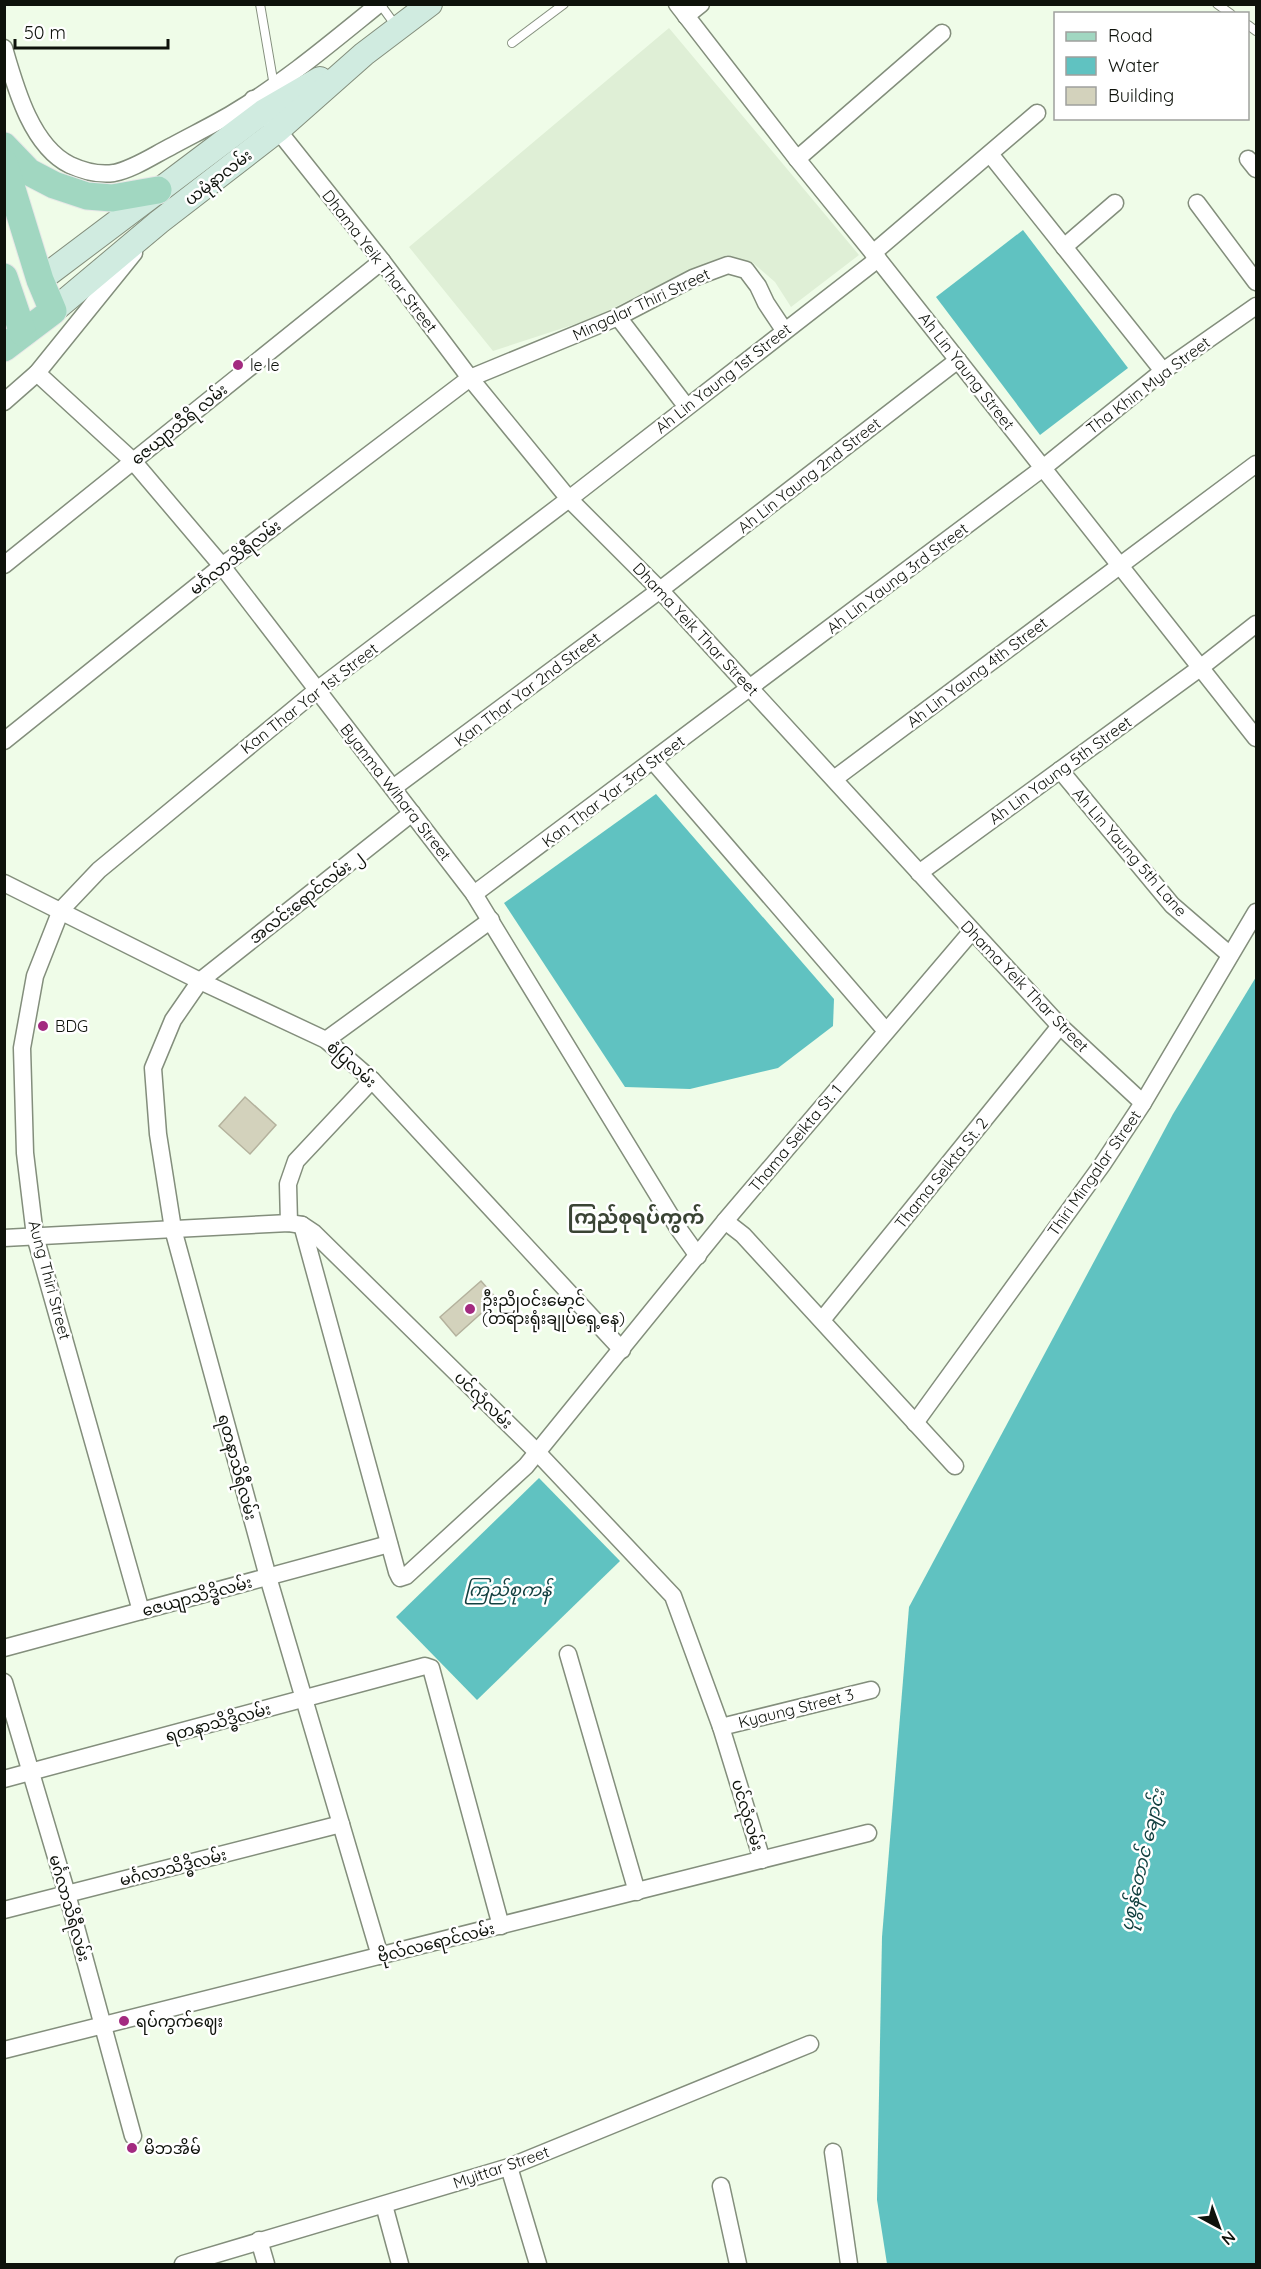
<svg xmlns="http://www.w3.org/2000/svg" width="1261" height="2269" font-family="Quicksand,'Noto Sans Myanmar',sans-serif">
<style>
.built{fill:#dfefd6}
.water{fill:#60c2c1}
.building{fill:#d3d2bc;stroke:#b4b29d;stroke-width:1.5}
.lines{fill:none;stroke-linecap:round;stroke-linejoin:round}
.service-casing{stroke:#838e7c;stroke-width:10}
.minor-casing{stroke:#838e7c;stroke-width:19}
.secondary-casing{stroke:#838e7c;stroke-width:26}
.primary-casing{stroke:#e7e7e7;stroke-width:29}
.service{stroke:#fff;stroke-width:8}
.minor{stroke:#fff;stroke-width:16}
.secondary{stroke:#d0ebe0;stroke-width:24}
.primary{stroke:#a1d7c1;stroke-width:27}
.poi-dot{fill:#a32a80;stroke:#fff;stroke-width:2}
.labels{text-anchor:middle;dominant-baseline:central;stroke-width:5;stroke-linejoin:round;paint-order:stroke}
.street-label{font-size:16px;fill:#0e120b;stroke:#fff}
.poi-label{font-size:16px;fill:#0e120b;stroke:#fff;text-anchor:start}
.water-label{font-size:18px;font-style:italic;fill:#134141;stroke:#fff}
.quarter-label{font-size:20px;font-weight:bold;fill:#3a4434;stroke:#fff}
</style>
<rect width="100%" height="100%" fill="#effce8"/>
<path class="built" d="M669 28 859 255 791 307 775 282 753 263 727 255 688 271 591 319 493 351 409 247Z"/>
<g class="water">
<path d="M1023 230 1128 368 1040 435 936 297Z"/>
<path d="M656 794 834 999 833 1026 778 1068 690 1089 625 1087 504 903Z"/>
<path d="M1256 977V2264H887L877 2200 882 1937 909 1607 1173 1114Z"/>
<path d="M539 1478 620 1561 477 1700 396 1617Z"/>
</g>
<g class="building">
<path d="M245 1097 276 1125 250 1154 219 1126Z"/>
<path d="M481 1281 497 1299 456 1336 440 1317Z"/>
</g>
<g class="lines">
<g class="service-casing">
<g id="service">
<path d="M260 4 274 86"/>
<path d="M380 4 396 26"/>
<path d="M1217 4 1231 14"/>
<path d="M1248 25 1256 31"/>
<path d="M512 43 564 4"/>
</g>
</g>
<g class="minor-casing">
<g id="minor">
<path d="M677 4 797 159 878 259 1256 738"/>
<path d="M686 16 701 4"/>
<path d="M4 48C15 86 31 146 70 165 83 171 100 175 114 173 134 169 154 155 172 146 192 135 213 125 233 113 285 82 332 42 379 4"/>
<path d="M253 99 382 261 470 378 569 499 660 590 1060 1026 1143 1103"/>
<path d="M990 154 1163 371"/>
<path d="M797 159 942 33"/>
<path d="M1248 159 1256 169"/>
<path d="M1197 203 1256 282"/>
<path d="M1064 247 1115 203"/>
<path d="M873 253 1037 113"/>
<path d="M618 317 686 406"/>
<path d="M37 373 133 461 222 566 474 894 678 1228 698 1256"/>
<path d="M4 402 37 373 134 253"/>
<path d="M4 565 382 261"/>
<path d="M4 741 222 566 470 378 618 317 693 278 728 265 746 270 758 286 766 303 784 330"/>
<path d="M653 761 886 1031"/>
<path d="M1060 770 1172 905 1230 955"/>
<path d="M834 779 1256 464"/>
<path d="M393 788 660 590 958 360"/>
<path d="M919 873 1200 668 1256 624"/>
<path d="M4 883 200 981 326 1040 372 1080 622 1350"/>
<path d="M474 894 1043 468 1163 371 1256 306"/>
<path d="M326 1040 491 920"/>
<path d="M725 1221 743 1235 955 1466"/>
<path d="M289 1223 288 1184 296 1161 372 1080"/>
<path d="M302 1225 397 1572 400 1578 406 1576 526 1466 725 1221 972 931"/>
<path d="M4 1238 289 1223 302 1225 314 1233 537 1452 673 1596 721 1727 762 1860"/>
<path d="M822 1320 1060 1026"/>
<path d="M915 1423 1102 1165 1143 1103 1256 912"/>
<path d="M141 1611 35 1236 25 1153 22 1048 35 976 61 910 99 870 317 690 569 499 878 259"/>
<path d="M4 1648 389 1544"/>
<path d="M568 1654 637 1892"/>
<path d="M4 1682 67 1894 133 2136"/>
<path d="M721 1727 871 1690"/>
<path d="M4 1779 425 1666 431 1668 501 1926"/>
<path d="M4 1910 341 1824"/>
<path d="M380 1956 268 1577 173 1229 158 1134 153 1068 173 1020 200 981 412 813"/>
<path d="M4 2050 868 1833"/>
<path d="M833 2152 849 2264"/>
<path d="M509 2167 538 2264"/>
<path d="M721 2186 738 2264"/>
<path d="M384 2205 400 2264"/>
<path d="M259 2240 266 2264"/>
<path d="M183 2264 509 2167 810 2044"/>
</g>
</g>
<g class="secondary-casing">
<g id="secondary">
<path d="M40 280 263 112 320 79"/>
<path d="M53 311 159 222 278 130 364 54 430 4"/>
</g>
</g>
<g class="primary-casing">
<g id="primary">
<path d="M4 146 29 172 54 185 87 196 112 198 158 190"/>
<path d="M4 163 40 280 53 311 4 348"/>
<path d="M4 277 23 333"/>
</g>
</g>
<use href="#service" class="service"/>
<use href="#minor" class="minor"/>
<use href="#secondary" class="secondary"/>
<use href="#primary" class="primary"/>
</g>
<g class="poi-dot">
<circle cx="238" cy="365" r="6"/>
<circle cx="43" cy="1026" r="6"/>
<circle cx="470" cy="1309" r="6"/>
<circle cx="124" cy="2021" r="6"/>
<circle cx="132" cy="2148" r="6"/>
</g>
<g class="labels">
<g class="street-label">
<text transform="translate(218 177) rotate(-38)">ယမုံနာလမ်း</text>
<text transform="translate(380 261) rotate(52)">Dhama Yeik Thar Street</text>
<text transform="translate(641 304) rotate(-25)">Mingalar Thiri Street</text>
<text transform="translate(967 371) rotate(52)">Ah Lin Yaung Street</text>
<text transform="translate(723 378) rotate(-38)">Ah Lin Yaung 1st Street</text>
<text transform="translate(1148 385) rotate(-37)">Tha Khin Mya Street</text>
<text transform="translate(179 424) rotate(-39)">ဇေယျာသီရိ လမ်း</text>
<text transform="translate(809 475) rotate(-38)">Ah Lin Yaung 2nd Street</text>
<text transform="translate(235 557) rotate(-38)">မင်္ဂလာသိရီလမ်း</text>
<text transform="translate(897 578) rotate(-37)">Ah Lin Yaung 3rd Street</text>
<text transform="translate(696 629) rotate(47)">Dhama Yeik Thar Street</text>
<text transform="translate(977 672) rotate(-37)">Ah Lin Yaung 4th Street</text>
<text transform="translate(527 689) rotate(-37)">Kan Thar Yar 2nd Street</text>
<text transform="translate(309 698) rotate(-38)">Kan Thar Yar 1st Street</text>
<text transform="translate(1060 770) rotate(-36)">Ah Lin Yaung 5th Street</text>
<text transform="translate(613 791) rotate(-37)">Kan Thar Yar 3rd Street</text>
<text transform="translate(396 792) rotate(52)">Byanma Wihara Street</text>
<text transform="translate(1130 852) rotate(49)">Ah Lin Yaung 5th Lane</text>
<text transform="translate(306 897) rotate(-38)">အလင်းရောင်လမ်း ၂</text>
<text transform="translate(1025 986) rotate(46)">Dhama Yeik Thar Street</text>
<text transform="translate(352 1064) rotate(42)">စံပြလမ်း</text>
<text transform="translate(795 1138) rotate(-50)">Thama Seikta St. 1</text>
<text transform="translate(941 1173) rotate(-51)">Thama Seikta St. 2</text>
<text transform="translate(1094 1173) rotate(-55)">Thiri Mingalar Street</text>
<text transform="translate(50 1280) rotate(75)">Aung Thiri Street</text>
<text transform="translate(484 1400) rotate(44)">ပင်လုံလမ်း</text>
<text transform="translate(238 1467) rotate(75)">ရတနာသိရီလမ်း</text>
<text transform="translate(197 1596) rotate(-15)">ဇေယျာသိဒ္ဓိလမ်း</text>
<text transform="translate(796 1708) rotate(-14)">Kyaung Street 3</text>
<text transform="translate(218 1722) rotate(-15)">ရတနာသိဒ္ဓိလမ်း</text>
<text transform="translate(748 1815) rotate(73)">ပင်လုံလမ်း</text>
<text transform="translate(173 1867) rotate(-14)">မင်္ဂလာသိဒ္ဓိလမ်း</text>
<text transform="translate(70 1908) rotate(74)">မင်္ဂလာသိရီလမ်း</text>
<text transform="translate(436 1942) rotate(-14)">ဗိုလ်လရောင်လမ်း</text>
<text transform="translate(501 2167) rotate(-19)">Myittar Street</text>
</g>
<g class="poi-label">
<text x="250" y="365">le le</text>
<text x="55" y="1026">BDG</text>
<text x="482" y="1300">ဦးညိုဝင်းမောင်<tspan x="482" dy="18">(တရားရုံးချုပ်ရှေ့နေ)</tspan></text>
<text x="136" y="2021">ရပ်ကွက်ဈေး</text>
<text x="144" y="2148">မိဘအိမ်</text>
</g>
<g class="water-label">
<text x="508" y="1589">ကြည်စုကန်</text>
<text transform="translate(1142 1860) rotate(-77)">ပုစွန်တောင် ချောင်း</text>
</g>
<g class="quarter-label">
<text x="636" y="1216">ကြည်စုရပ်ကွက်</text>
</g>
</g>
<rect width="1261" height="2269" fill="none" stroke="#0e120b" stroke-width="12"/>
<rect x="1054" y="12" width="195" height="108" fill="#ffffff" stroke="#9fa09d" stroke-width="1.5"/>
<rect x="1066" y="32" width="30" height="9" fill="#a1d7c1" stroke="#9fa09d" stroke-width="1.5"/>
<text x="1108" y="42" font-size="18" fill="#0e120b">Road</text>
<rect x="1066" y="57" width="30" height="18" fill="#60c2c1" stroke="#9fa09d" stroke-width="1.5"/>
<text x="1108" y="72" font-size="18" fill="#0e120b">Water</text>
<rect x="1066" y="87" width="30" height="18" fill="#d3d2bc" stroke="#9fa09d" stroke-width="1.5"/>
<text x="1108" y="102" font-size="18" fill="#0e120b">Building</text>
<g transform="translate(1219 2227) rotate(139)" stroke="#ffffff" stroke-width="4.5" paint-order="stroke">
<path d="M0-4.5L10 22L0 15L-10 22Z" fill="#0e120b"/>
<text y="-9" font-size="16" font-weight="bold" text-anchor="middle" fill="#0e120b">N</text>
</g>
<path d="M15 39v9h153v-9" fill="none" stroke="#0e120b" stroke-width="3"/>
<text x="24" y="39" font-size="18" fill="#0e120b" stroke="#ffffff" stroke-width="4.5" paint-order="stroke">50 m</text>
</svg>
